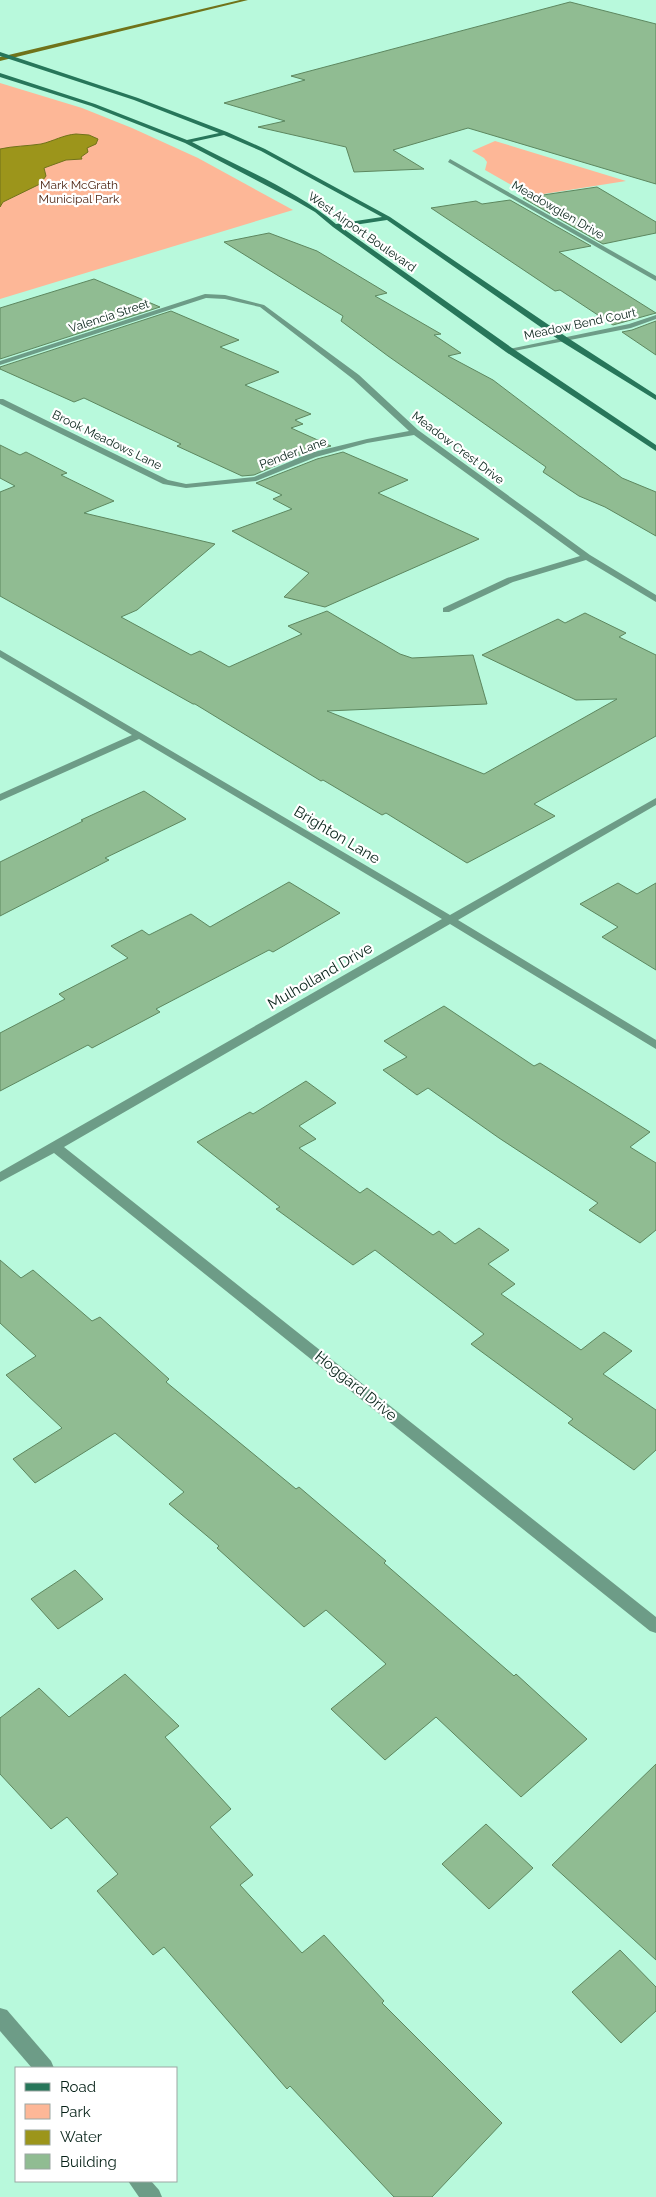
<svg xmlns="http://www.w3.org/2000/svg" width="656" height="2197" font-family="Raleway,sans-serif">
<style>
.green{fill:#fdb797}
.water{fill:#9c951b;stroke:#70731a}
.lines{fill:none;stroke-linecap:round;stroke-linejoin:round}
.stream{fill:#70731a;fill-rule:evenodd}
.building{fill:#90bc92;stroke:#5d875f}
.street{fill:#6d9c87;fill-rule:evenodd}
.secondary{fill:#27765a;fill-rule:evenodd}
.labels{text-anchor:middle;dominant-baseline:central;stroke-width:4.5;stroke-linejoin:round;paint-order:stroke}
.far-park-label{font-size:12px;fill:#4e2715;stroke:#fff}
.far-street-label{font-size:12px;fill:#082319;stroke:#fff}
.street-label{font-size:15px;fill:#082319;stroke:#fff}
</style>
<rect width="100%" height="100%" fill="#b8f9dc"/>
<g class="green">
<path d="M0 83 82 108 132 128 198 158 293 210 0 299Z"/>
<path d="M495 141 626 181 531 196 485 170 487 162 484 158 472 151Z"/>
</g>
<path class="water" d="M76 134 89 135 98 139 96 144 87 148 88 152 81 157 82 159 66 160 44 168 46 176 40 184 3 202 0 207V149C13 146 28 146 41 144 54 141 63 135 76 134Z"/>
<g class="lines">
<path class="stream" d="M240 0H248L0 61V57Z"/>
</g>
<g class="building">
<path d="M570 2 656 24V184L468 128 393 150 424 169 354 172 346 147 258 127 285 121 224 103 305 80 291 76Z"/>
<path d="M597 187 656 222V233L603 244 523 198Z"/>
<path d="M510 200 591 246 559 252 656 313 613 325 560 290 555 291 431 208 476 201 482 204Z"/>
<path d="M269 233 317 251 387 293 375 296 441 334 434 335 461 353 448 356 493 380 622 478 656 492V536L605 507 579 496 543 472 546 467 388 356 341 321 343 316 224 242Z"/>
<path d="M94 279 160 307 0 359V308Z"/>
<path d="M171 311 239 340 220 347 279 372 245 385 311 414 295 420 303 424 291 428 331 446 309 451 254 475 242 476 177 446 181 444 84 398 74 402 0 369V367Z"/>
<path d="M656 321V355L622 332 632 330Z"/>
<path d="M0 445 20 455 26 452 67 473 61 475 114 501 84 513 215 544 137 610 121 617 191 655 200 651 229 667 302 634 288 626 327 611 400 654 412 658 473 655 487 704 327 711 484 774 617 699 576 700 482 655 558 619 565 623 585 613 626 633 619 637 656 655V736L534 804 555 816 467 863 386 813 382 815 323 780 321 781 195 704H193L0 596V492L15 486 0 478Z"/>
<path d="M343 452 408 480 378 493 479 539 325 607 284 597 309 573 232 531 292 509 273 499 282 495 256 483 317 459Z"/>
<path d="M144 791 186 819 105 858 109 860 0 916V862L83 821 81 820Z"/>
<path d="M289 882 340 913 273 952 269 950 156 1009 160 1012 92 1048 88 1045 0 1091V1033L65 999 59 994 128 958 111 946 142 930 149 935 191 914 210 927Z"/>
<path d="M618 883 637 894 656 883V970L602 937 618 927 580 904Z"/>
<path d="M444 1006 534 1066 540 1063 650 1132 630 1147 656 1163V1230L640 1243 589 1210 598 1203 499 1138 428 1088 417 1095 383 1070 407 1057 384 1041Z"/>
<path d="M306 1081 336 1103 299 1126 316 1139 299 1148 360 1193 367 1188 433 1235 439 1231 455 1244 479 1228 509 1250 488 1264 515 1284 501 1294 581 1350 604 1332 632 1351 603 1374 656 1410V1450L634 1470 568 1423 573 1419 471 1344 484 1334 375 1250 353 1265 276 1209 280 1207 197 1142 250 1112 253 1114Z"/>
<path d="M0 1260 21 1278 33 1270 92 1321 100 1317 169 1379 166 1382 296 1489 299 1487 386 1561 384 1563 514 1676 516 1674 587 1739 521 1797 436 1717 385 1760 331 1709 386 1664 326 1610 304 1627 217 1548 219 1546 169 1504 184 1492 115 1433 35 1483 13 1459 62 1428 6 1375 36 1356 0 1323Z"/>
<path d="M75 1570 103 1599 58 1629 31 1599Z"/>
<path d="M125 1674 179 1726 165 1737 231 1809 210 1827 253 1875 240 1885 302 1953 324 1935 384 2001 382 2003 502 2123 432 2197H394L290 2086 287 2089 164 1947 153 1955 97 1891 118 1874 67 1817 51 1829 0 1774V1718L39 1688 69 1717Z"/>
<path d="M656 1764V1960L552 1865Z"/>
<path d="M486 1824 533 1868 489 1909 442 1864Z"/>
<path d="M620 1950 656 1987V2011L621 2043 572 1992Z"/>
</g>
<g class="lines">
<g class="street">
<path d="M450 159 656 276V281L448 162Z"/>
<path d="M205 294 225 295 264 305 359 375 418 430 590 555 656 595V602L586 560 513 582 449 612H443V608L507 578 580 556 414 435 367 443 316 457 256 481 186 488 163 484 0 404V399H3L168 480 186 484 254 477 310 453 367 439 409 431 353 379 260 307 225 299 206 298 0 365V361Z"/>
<path d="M656 315V319L631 328 509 352 505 350 629 324Z"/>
<path d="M0 650 450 915 656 798V805L458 920 656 1040V1049L450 924 64 1147 656 1617V1633L650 1631 54 1153 0 1182V1172L442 919 139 739 0 801V794L132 735 0 657Z"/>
<path d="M0 2008 7 2010 51 2061 54 2068H32L0 2031Z"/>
<path d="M128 2181H151L159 2190 162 2197H139Z"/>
</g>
<path class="secondary" d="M0 52 138 98 227 132 265 149 390 217 568 338 656 395V400L562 342 387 220 341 227 512 348 656 445V451L506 352 333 227 315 212 296 201 185 143 91 106 0 77V73L95 104 187 140 219 133 134 100 0 56ZM224 135 261 151 382 217 336 224C295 189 240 168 192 142Z"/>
</g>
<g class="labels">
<g class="far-park-label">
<text x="79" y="185">Mark McGrath<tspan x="79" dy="14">Municipal Park</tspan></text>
</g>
<g class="far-street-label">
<text transform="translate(558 210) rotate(30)">Meadowglen Drive</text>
<text transform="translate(362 232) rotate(35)">West Airport Boulevard</text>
<text transform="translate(109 316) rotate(-18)">Valencia Street</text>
<text transform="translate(580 324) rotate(-12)">Meadow Bend Court</text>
<text transform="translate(107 440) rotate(26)">Brook Meadows Lane</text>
<text transform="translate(458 448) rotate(37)">Meadow Crest Drive</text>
<text transform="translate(293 453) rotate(-20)">Pender Lane</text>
</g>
<g class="street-label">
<text transform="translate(337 835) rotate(31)">Brighton Lane</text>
<text transform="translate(320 976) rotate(-30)">Mulholland Drive</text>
<text transform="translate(356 1386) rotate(39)">Hoggard Drive</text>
</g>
</g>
<rect x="15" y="2067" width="162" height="115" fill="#ffffff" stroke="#9ca7a3"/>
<rect x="25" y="2083" width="25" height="8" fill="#27765a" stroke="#9ca7a3"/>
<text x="60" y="2092" font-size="15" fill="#082319">Road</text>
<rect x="25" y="2104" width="25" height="15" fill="#fdb797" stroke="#9ca7a3"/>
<text x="60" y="2117" font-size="15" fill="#082319">Park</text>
<rect x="25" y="2130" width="25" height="15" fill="#9c951b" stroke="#9ca7a3"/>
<text x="60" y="2142" font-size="15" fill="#082319">Water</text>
<rect x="25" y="2154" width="25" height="15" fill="#90bc92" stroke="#9ca7a3"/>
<text x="60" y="2167" font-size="15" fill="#082319">Building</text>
</svg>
